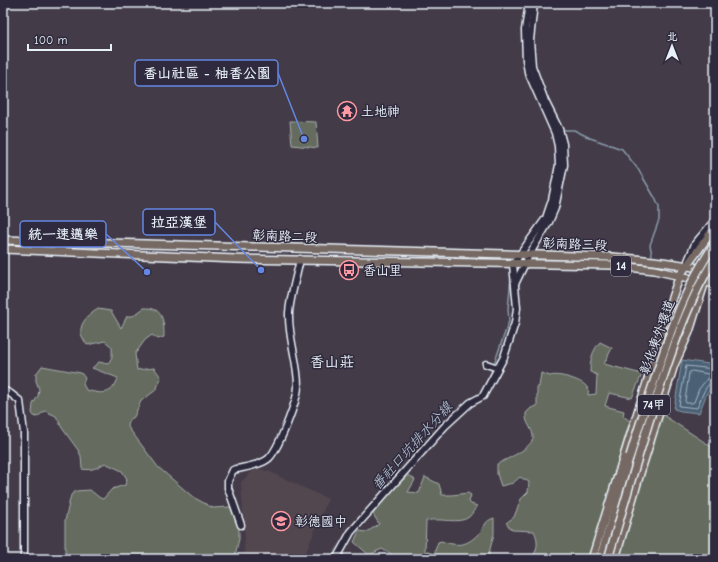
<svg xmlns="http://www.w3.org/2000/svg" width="718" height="562" font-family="'Comic Neue','LXGW WenKai TC',sans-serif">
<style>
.built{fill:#524750}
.green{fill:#656c5f;stroke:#a6aeac}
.water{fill:#4a6175;stroke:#899ba9}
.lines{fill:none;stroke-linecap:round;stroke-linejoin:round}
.shore{stroke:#a9b7c4;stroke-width:1}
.stream{stroke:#899ba9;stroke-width:1.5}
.minor-casing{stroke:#e8f1f8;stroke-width:9}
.major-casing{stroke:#e8f1f8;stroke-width:10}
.minor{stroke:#2f2a3d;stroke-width:6}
.major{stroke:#766964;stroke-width:7}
.major-bridge-casing{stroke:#e8f1f8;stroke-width:10;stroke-linecap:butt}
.major-bridge{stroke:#766964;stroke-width:7}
.labels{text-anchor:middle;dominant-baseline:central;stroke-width:3;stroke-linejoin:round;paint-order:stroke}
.shield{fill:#2f2a3d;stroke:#b0b5c0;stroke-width:1}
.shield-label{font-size:12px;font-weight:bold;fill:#e8f1f8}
.poi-label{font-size:13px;fill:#e8f1f8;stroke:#2f2a3d;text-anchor:start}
.street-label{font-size:13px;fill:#e8f1f8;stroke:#2f2a3d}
.water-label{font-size:14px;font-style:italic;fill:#a9b7c4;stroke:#2f2a3d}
.quarter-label{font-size:15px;fill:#e8f1f8;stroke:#2f2a3d}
.leader{fill:none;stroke:#6487e3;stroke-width:1.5}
.callout-dot{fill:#6487e3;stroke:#2f2a3d;stroke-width:1.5}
.callout{fill:#2f2a3d;stroke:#6487e3;stroke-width:1.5}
.callout-label{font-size:14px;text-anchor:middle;font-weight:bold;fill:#e8f1f8}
</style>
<rect width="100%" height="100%" fill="#443b48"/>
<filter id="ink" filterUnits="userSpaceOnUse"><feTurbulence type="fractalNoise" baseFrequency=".025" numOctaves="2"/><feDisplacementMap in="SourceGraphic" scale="8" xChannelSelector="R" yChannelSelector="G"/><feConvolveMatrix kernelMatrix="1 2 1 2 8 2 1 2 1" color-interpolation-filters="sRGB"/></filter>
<g filter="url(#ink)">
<path class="built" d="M256 468 270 472 328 499 303 559H241L244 554 245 537 241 482Z"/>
<g class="green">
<path d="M290 121 316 122 318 148 292 145Z"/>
<path d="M144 308C164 307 164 322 164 337L158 339 152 335 145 340 135 354 137 370 154 368 158 373 161 378 156 390 141 401 134 417 129 420 128 427 158 467 193 497 213 508 230 507 236 511 239 516V539L235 555 232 559H62L65 554V521L71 495 76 491 90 490 100 498 103 499 112 489 125 485 127 479 122 471 105 463C97 468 91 471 82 469L81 456 78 450 62 428 56 416 45 411 37 417 34 416 32 413 33 404 38 396 39 389 36 381V374L42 366 81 373 85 378 83 384 86 390C102 394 112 396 118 378L92 368 99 362 108 364 112 357V347L105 341 87 345C85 342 82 337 81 334 79 322 90 314 98 309L111 311 121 328 127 316H133Z"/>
<path d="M600 342 612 348 604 364 642 374 632 398 609 393 605 406 624 411 623 416 630 421 604 507 591 559H531C538 550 539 541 534 531L512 530 506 523 514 517 521 499 528 492 529 482 520 477 513 483 501 486 497 474V464C505 460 535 447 533 436 532 427 525 424 526 413L531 408 537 406V387H539L541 373 550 376C557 373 585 380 588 389 589 391 588 393 588 395L596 394 597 375 590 372C590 361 592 351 600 342Z"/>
<path d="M663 415 715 449V559H617L645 457Z"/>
<path d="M409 475 415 480 408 492 419 493 425 477 439 484 442 495H452L468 493 471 495 469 502 471 504 477 506C475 509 472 514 469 517 459 525 439 517 426 521L425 551 434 554 438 542 441 541C459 547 468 546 481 531 486 524 485 521 494 518V534L489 553V559H400L382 549 369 555 354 542 359 531 367 532 379 524 373 514 395 486Z"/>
</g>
<path class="water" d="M682 360 715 365V377L713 388 707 393 699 413 681 411 674 409Z"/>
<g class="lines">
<g class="shore">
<path d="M715 369 686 366 679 406 697 408C701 400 705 382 715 381"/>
<path d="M692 371 708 374 710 375 699 389 694 402 692 403H686L685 401 689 373Z"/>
</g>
<g class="stream">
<path d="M560 130H574L590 138 622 149 638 169 655 198 659 207V220L650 245 652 255"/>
<path d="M529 248 536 236"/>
<path d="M711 302 715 303"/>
<path d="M494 364 509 321 508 309 511 277"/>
<path d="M487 383 493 368"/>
<path d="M460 408 466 403"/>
<path d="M411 460 440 427"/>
</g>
<g class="minor-casing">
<g id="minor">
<path d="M688 261 695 244 715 220"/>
<path d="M516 282 529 255 549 222 555 208 564 165 563 144 559 129 545 101 532 66 530 40 534 3"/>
<path d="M486 364 498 368"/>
<path d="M3 390 11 394 20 401 24 433V559"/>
<path d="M241 525 228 488V481L233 470C244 467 259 466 268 459 278 451 298 399 298 386 298 361 288 338 289 313 290 297 297 275 300 259"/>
<path d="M336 559 351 532 445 426 470 403 483 396 504 357 515 323 517 308 513 264 546 218 552 200 559 165 558 146 555 133 528 72 526 60 525 30 529 3"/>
</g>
</g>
<g class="major-casing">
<g id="major">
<path d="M3 240 612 257C647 260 681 263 715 272"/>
<path d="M3 249 236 259 612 265 654 270 715 284"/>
<path d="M592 559 655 357 663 323 680 275 715 227"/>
<path d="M600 559 630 456"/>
<path d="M615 559 641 470 674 365 689 332 705 281 715 267"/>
</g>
</g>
<use href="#minor" class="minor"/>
<use href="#major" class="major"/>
<g class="major-bridge-casing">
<g id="major-bridge">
<path d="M630 456C639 425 650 394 660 363 674 321 689 280 715 244"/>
<path d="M608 559C626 498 643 438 663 378 677 336 691 296 715 258"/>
</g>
</g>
<use href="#major-bridge" class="major-bridge"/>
</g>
</g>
<defs>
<g id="temple-ring" transform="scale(1)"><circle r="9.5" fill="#2f2a3d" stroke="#ff9aa2" stroke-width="1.5"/><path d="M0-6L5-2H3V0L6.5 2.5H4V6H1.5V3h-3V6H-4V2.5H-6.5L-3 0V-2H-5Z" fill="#ff9aa2"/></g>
<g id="bus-ring" transform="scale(1)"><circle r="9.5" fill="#2f2a3d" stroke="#ff9aa2" stroke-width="1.5"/><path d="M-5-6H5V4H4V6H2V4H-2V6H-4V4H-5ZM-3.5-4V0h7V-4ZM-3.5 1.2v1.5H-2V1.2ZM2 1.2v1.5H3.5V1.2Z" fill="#ff9aa2"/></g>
<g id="school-ring" transform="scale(1)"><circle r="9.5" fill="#2f2a3d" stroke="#ff9aa2" stroke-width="1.5"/><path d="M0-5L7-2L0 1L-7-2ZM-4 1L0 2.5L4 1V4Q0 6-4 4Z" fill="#ff9aa2"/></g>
</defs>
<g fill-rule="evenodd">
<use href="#temple-ring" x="347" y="111"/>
<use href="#bus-ring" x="349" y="270"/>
<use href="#school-ring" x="281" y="521"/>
</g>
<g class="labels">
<g class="shield">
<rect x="611" y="256" width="20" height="20" rx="3"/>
<rect x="638" y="395" width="32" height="20" rx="3"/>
</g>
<g class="shield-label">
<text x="621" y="266">14</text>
<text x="654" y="405">74甲</text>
</g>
<g class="poi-label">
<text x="361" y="111">土地神</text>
<text x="363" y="270">香山里</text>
<text x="295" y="521">彰德國中</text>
</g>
<g class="street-label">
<text transform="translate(285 236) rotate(2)">彰南路二段</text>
<text transform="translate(575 244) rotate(2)">彰南路三段</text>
<text transform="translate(657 337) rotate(-70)">彰化東外環道</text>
</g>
<g class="water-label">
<text transform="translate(412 446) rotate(-48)">番社口坑排水分線</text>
</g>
<g class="quarter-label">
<text x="332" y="362">香山莊</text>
</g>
</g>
<path class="leader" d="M304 139L278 73M261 270L215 222M147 272L106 234"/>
<g class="callout-dot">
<circle cx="304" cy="139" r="4"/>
<circle cx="261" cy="270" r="4"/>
<circle cx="147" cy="272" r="4"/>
</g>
<g class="callout">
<rect x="135" y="60" width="143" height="26" rx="4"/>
<rect x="143" y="209" width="72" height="26" rx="4"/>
<rect x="20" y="221" width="86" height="26" rx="4"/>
</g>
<g class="callout-label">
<text x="207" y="78">香山社區 - 柚香公園</text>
<text x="179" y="227">拉亞漢堡</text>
<text x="63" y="239">統一速邁樂</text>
</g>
<rect width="718" height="562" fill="none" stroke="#2f2a3d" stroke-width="16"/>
<rect x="8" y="8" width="702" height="546" fill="none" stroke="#e8f1f8" stroke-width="1.5" filter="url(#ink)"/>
<g transform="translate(672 46)" stroke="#2f2a3d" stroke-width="3" paint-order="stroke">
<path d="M0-3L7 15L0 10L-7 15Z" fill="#e8f1f8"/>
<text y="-6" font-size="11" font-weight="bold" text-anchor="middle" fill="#e8f1f8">北</text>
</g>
<path d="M28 44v6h83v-6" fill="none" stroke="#e8f1f8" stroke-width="2"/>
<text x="34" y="44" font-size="12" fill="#e8f1f8" stroke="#2f2a3d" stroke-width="3" paint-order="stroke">100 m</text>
</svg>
